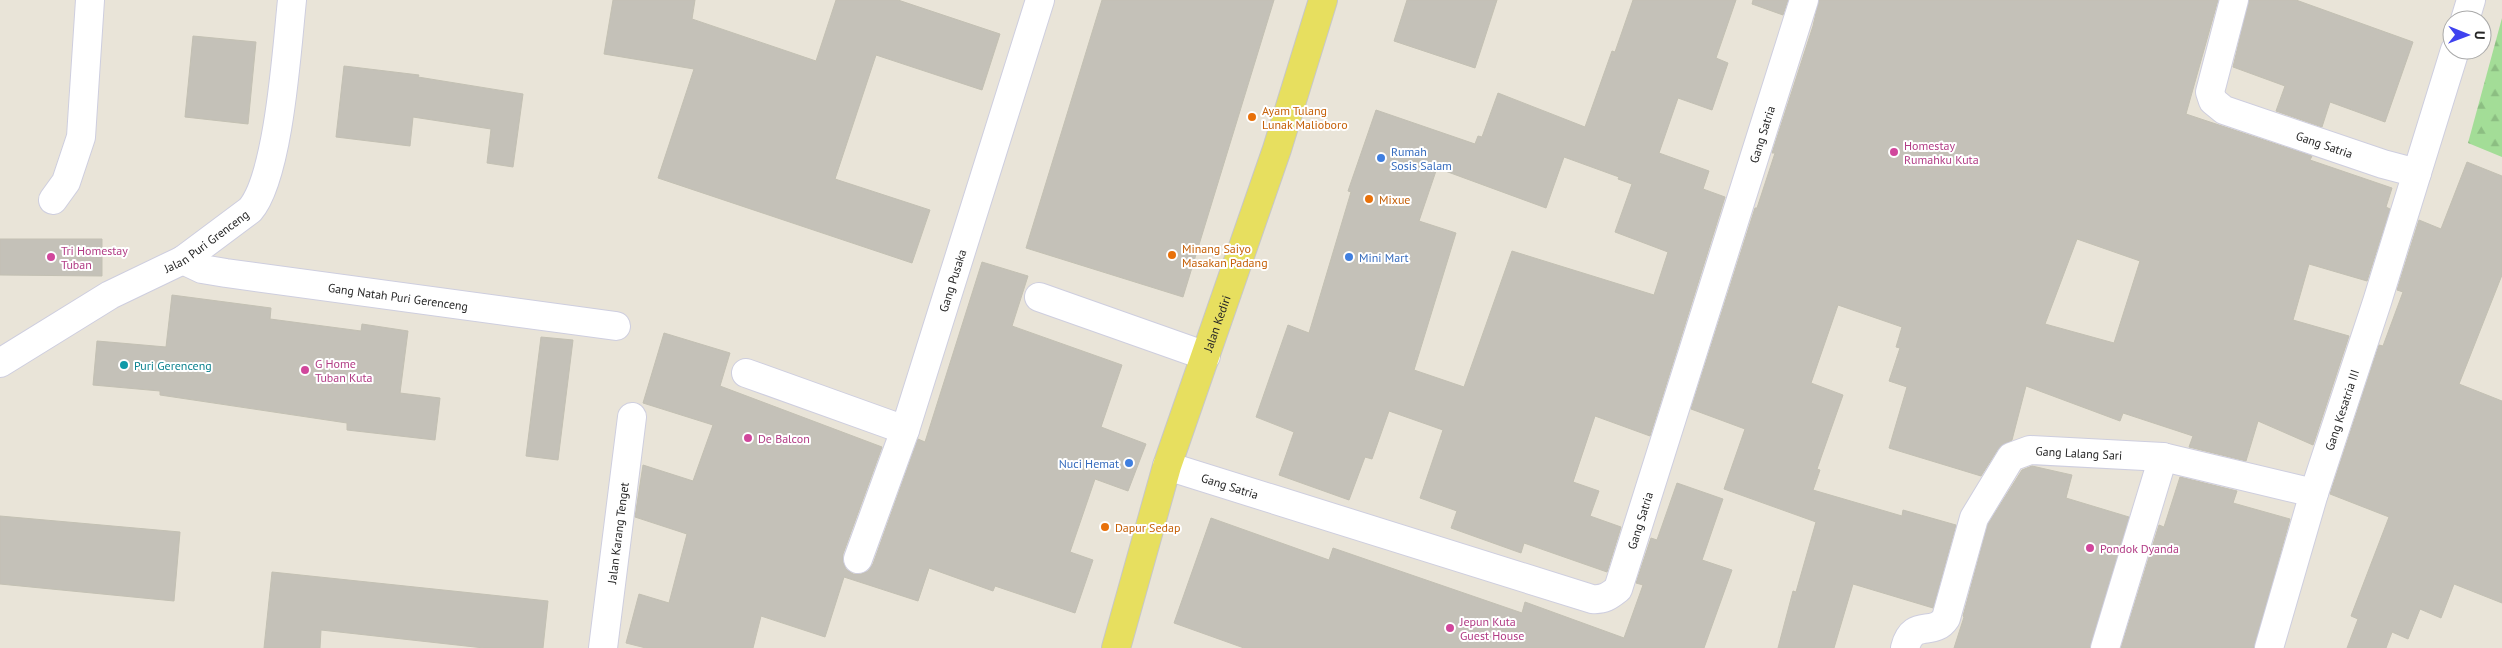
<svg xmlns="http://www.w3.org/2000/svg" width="2502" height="648" font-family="'PT Sans',sans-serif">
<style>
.forest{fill:url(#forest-firs)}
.building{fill:#c4c1b8;stroke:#c3c0b3;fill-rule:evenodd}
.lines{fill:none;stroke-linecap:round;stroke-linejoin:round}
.minor-casing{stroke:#cecedf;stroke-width:30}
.major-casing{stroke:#c7c7c7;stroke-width:30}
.minor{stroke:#fff;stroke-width:28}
.major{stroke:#e7df5f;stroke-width:28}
.food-dot{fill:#e8710a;stroke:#fff;stroke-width:2}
.hotel-dot{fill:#d1479c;stroke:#fff;stroke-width:2}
.shop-dot{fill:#3f7fe0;stroke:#fff;stroke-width:2}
.culture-dot{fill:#0f9aa8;stroke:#fff;stroke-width:2}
.labels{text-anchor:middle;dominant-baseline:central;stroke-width:4;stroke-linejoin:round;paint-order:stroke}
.food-label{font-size:12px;fill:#c56008;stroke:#fff;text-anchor:start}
.street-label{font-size:12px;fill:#272727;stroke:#fff}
.hotel-label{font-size:12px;fill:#b23c85;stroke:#fff;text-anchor:start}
.shop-label{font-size:12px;fill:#366cbe;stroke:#fff;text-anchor:start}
.culture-label{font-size:12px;fill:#0d838f;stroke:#fff;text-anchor:start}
</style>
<defs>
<pattern id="forest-firs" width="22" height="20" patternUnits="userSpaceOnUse" patternTransform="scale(1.25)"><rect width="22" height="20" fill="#a3dd97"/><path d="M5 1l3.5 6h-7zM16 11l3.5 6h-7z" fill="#8cbe82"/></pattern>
</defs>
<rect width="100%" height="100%" fill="#e9e4d8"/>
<path class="forest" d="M2502 18V157L2468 143Z"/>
<g class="building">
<path d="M613 0H695L692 19 816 61 836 0H898L1000 34 982 90 876 55 835 179 930 210 912 263 658 178 694 69 604 54Z"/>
<path d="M1102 0H1274L1183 297 1026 248Z"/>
<path d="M1407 0H1497L1475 68 1394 41Z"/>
<path d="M1633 0H1736L1716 58 1728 63 1712 110 1678 98 1659 153 1709 171 1703 189 1725 197 1650 436 1595 416 1573 482 1599 491 1590 516 1621 527 1607 572 1524 543 1521 553 1451 528 1457 511 1420 498 1443 430 1389 411 1372 459 1365 457 1349 500 1279 475 1294 432 1256 417 1288 325 1309 333 1351 192 1348 191 1376 110 1475 144 1478 136 1482 137 1498 93 1585 127 1612 51 1615 52ZM1564 157 1619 177 1618 179 1632 184 1615 232 1668 252 1654 295 1512 251 1464 387 1414 370 1456 233 1419 221 1437 168 1546 208Z"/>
<path d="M1753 0H1788L1783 15 1752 4Z"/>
<path d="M1819 0H2218L2186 114 2312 156 2310 160 2392 188 2386 207 2390 209 2367 281 2309 264 2293 320 2349 336 2313 445 2258 421 2246 461 2189 447 2193 436 2123 413 2120 421 2026 386 2012 440 1998 449 1981 476 1889 448 1907 387 1889 381 1900 348 1896 347 1902 327 1838 305 1811 383 1843 395 1817 469 1820 470 1813 490 1902 516 1903 510 1956 525 1933 608 1853 584 1834 648H1778L1793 591 1796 592 1816 522 1724 489 1745 429 1691 409 1755 208H1757L1775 153H1772L1813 26ZM2077 239 2140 261 2114 343 2045 324Z"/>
<path d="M2249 0H2296L2413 42 2385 122 2330 102 2322 127 2276 111 2285 86 2233 67Z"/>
<path d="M193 36 256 42 248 124 185 117Z"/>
<path d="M344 66 419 75 418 77 523 94 513 167 487 163 491 129 413 117 410 146 336 137Z"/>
<path d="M2467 162 2502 176V275L2459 384 2502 401V603L2454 584 2441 618 2420 609 2408 639 2392 632 2386 648H2347L2358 619 2351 616 2389 517 2330 494 2379 345 2383 346 2403 292 2397 290 2419 220 2441 229Z"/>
<path d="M0 239H102V276L0 275Z"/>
<path d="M982 262 1028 276 1012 326 1122 365 1101 427 1146 444 1128 491 1095 479 1070 552 1093 560 1075 613 995 586 993 591 929 568 918 601 844 577 825 637 761 616 753 648H646L626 643 639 594 669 603 687 534 635 517 643 465 693 481 713 425 643 403 664 333 730 353 720 386 882 447 843 554V562L846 569 853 574H861L868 571 873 564 918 439 925 442Z"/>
<path d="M172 295 271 308 270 319 361 331 362 324 408 331 400 393 440 398 435 440 347 430V423L160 395V391L93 385 97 341 166 347Z"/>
<path d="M541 337 573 340 558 460 526 456Z"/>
<path d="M2032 466 2072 475 2066 498 2129 517 2090 648H1954L1964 617 1963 616 1988 524 2022 470Z"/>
<path d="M2180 477 2237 491 2233 503 2290 519 2254 648H2121L2159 525 2164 527Z"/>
<path d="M1677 483 1723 499 1702 560 1732 570 1704 648H1244L1174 623 1211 518 1329 560 1333 548 1522 613 1525 602 1624 638 1643 585 1636 583 1651 538 1657 540Z"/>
<path d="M0 516 180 532 174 601 0 584Z"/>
<path d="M272 572 548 601 543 648H484L321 630 320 648H264Z"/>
</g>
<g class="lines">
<g class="minor-casing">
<g id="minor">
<path id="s1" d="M2234 0 2210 92 2213 101 2224 110 2383 164 2417 173"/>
<path d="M2465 20 2471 0"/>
<path d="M53 200 66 182 81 137 90 0"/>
<path id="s2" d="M183 260 202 269 226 273 616 326"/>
<path d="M1039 297 1206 356"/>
<path id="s3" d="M0 363 110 295 183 260 250 210C279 177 287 47 292 0"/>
<path d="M746 373 905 430"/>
<path id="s4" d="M1167 466 1592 599C1604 600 1609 596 1618 589L1804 0"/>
<path id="s5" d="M858 559 905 430 1040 0"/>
<path id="s6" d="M603 648 632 417"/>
<path id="s7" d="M1905 648C1913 617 1933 638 1946 618L1974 518 2011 457 2030 450 2163 457 2314 493"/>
<path d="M2105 648 2163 457"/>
<path id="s8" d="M2269 648 2314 493 2377 302 2455 50"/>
</g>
</g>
<g class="major-casing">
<g id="major">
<path id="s9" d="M1116 648 1167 466 1277 149 1323 0"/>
</g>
</g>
<use href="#minor" class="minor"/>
<use href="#major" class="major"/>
</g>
<g class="food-dot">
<circle cx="1252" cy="117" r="5"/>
<circle cx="1369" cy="199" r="5"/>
<circle cx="1172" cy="255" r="5"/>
<circle cx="1105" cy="527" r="5"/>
</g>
<g class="hotel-dot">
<circle cx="1894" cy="152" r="5"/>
<circle cx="51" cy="257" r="5"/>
<circle cx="305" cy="370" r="5"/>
<circle cx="748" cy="438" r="5"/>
<circle cx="2090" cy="548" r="5"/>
<circle cx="1450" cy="628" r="5"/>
</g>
<g class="shop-dot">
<circle cx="1381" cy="158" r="5"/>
<circle cx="1349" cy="257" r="5"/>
<circle cx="1129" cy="463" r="5"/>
</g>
<circle class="culture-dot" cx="124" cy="365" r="5"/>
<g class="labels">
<g class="food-label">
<text x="1262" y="110">Ayam Tulang<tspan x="1262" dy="14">Lunak Malioboro</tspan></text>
<text x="1379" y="199">Mixue</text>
<text x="1182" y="248">Minang Saiyo<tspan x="1182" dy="14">Masakan Padang</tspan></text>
<text x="1115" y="527">Dapur Sedap</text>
</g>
<g class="street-label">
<text stroke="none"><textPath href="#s4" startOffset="951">Gang Satria</textPath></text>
<text stroke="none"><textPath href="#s1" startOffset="225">Gang Satria</textPath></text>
<text stroke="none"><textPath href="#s3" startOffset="240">Jalan Puri Grenceng</textPath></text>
<text stroke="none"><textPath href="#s5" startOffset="294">Gang Pusaka</textPath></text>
<text stroke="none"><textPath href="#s2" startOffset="219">Gang Natah Puri Gerenceng</textPath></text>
<text stroke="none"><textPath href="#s9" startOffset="340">Jalan Kediri</textPath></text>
<text stroke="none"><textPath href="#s8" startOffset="249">Gang Kesatria III</textPath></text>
<text stroke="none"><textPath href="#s7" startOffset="299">Gang Lalang Sari</textPath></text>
<text stroke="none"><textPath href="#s4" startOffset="66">Gang Satria</textPath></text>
<text stroke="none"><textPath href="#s4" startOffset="546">Gang Satria</textPath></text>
<text stroke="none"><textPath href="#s6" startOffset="116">Jalan Karang Tenget</textPath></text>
</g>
<g class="hotel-label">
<text x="1904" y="145">Homestay<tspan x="1904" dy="14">Rumahku Kuta</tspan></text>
<text x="61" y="250">Tri Homestay<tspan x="61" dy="14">Tuban</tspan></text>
<text x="315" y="363">G Home<tspan x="315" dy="14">Tuban Kuta</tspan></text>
<text x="758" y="438">De Balcon</text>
<text x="2100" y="548">Pondok Dyanda</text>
<text x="1460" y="621">Jepun Kuta<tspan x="1460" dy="14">Guest House</tspan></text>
</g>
<g class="shop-label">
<text x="1391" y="151">Rumah<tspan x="1391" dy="14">Sosis Salam</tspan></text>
<text x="1359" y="257">Mini Mart</text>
<text x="1119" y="463" text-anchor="end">Nuci Hemat</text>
</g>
<g class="culture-label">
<text x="134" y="365">Puri Gerenceng</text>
</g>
</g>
<g transform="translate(2467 35) rotate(91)"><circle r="24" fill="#ffffff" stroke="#a9a9a9"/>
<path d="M0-4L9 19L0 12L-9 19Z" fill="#3f42ef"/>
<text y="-8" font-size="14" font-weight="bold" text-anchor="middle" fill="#272727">U</text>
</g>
</svg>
